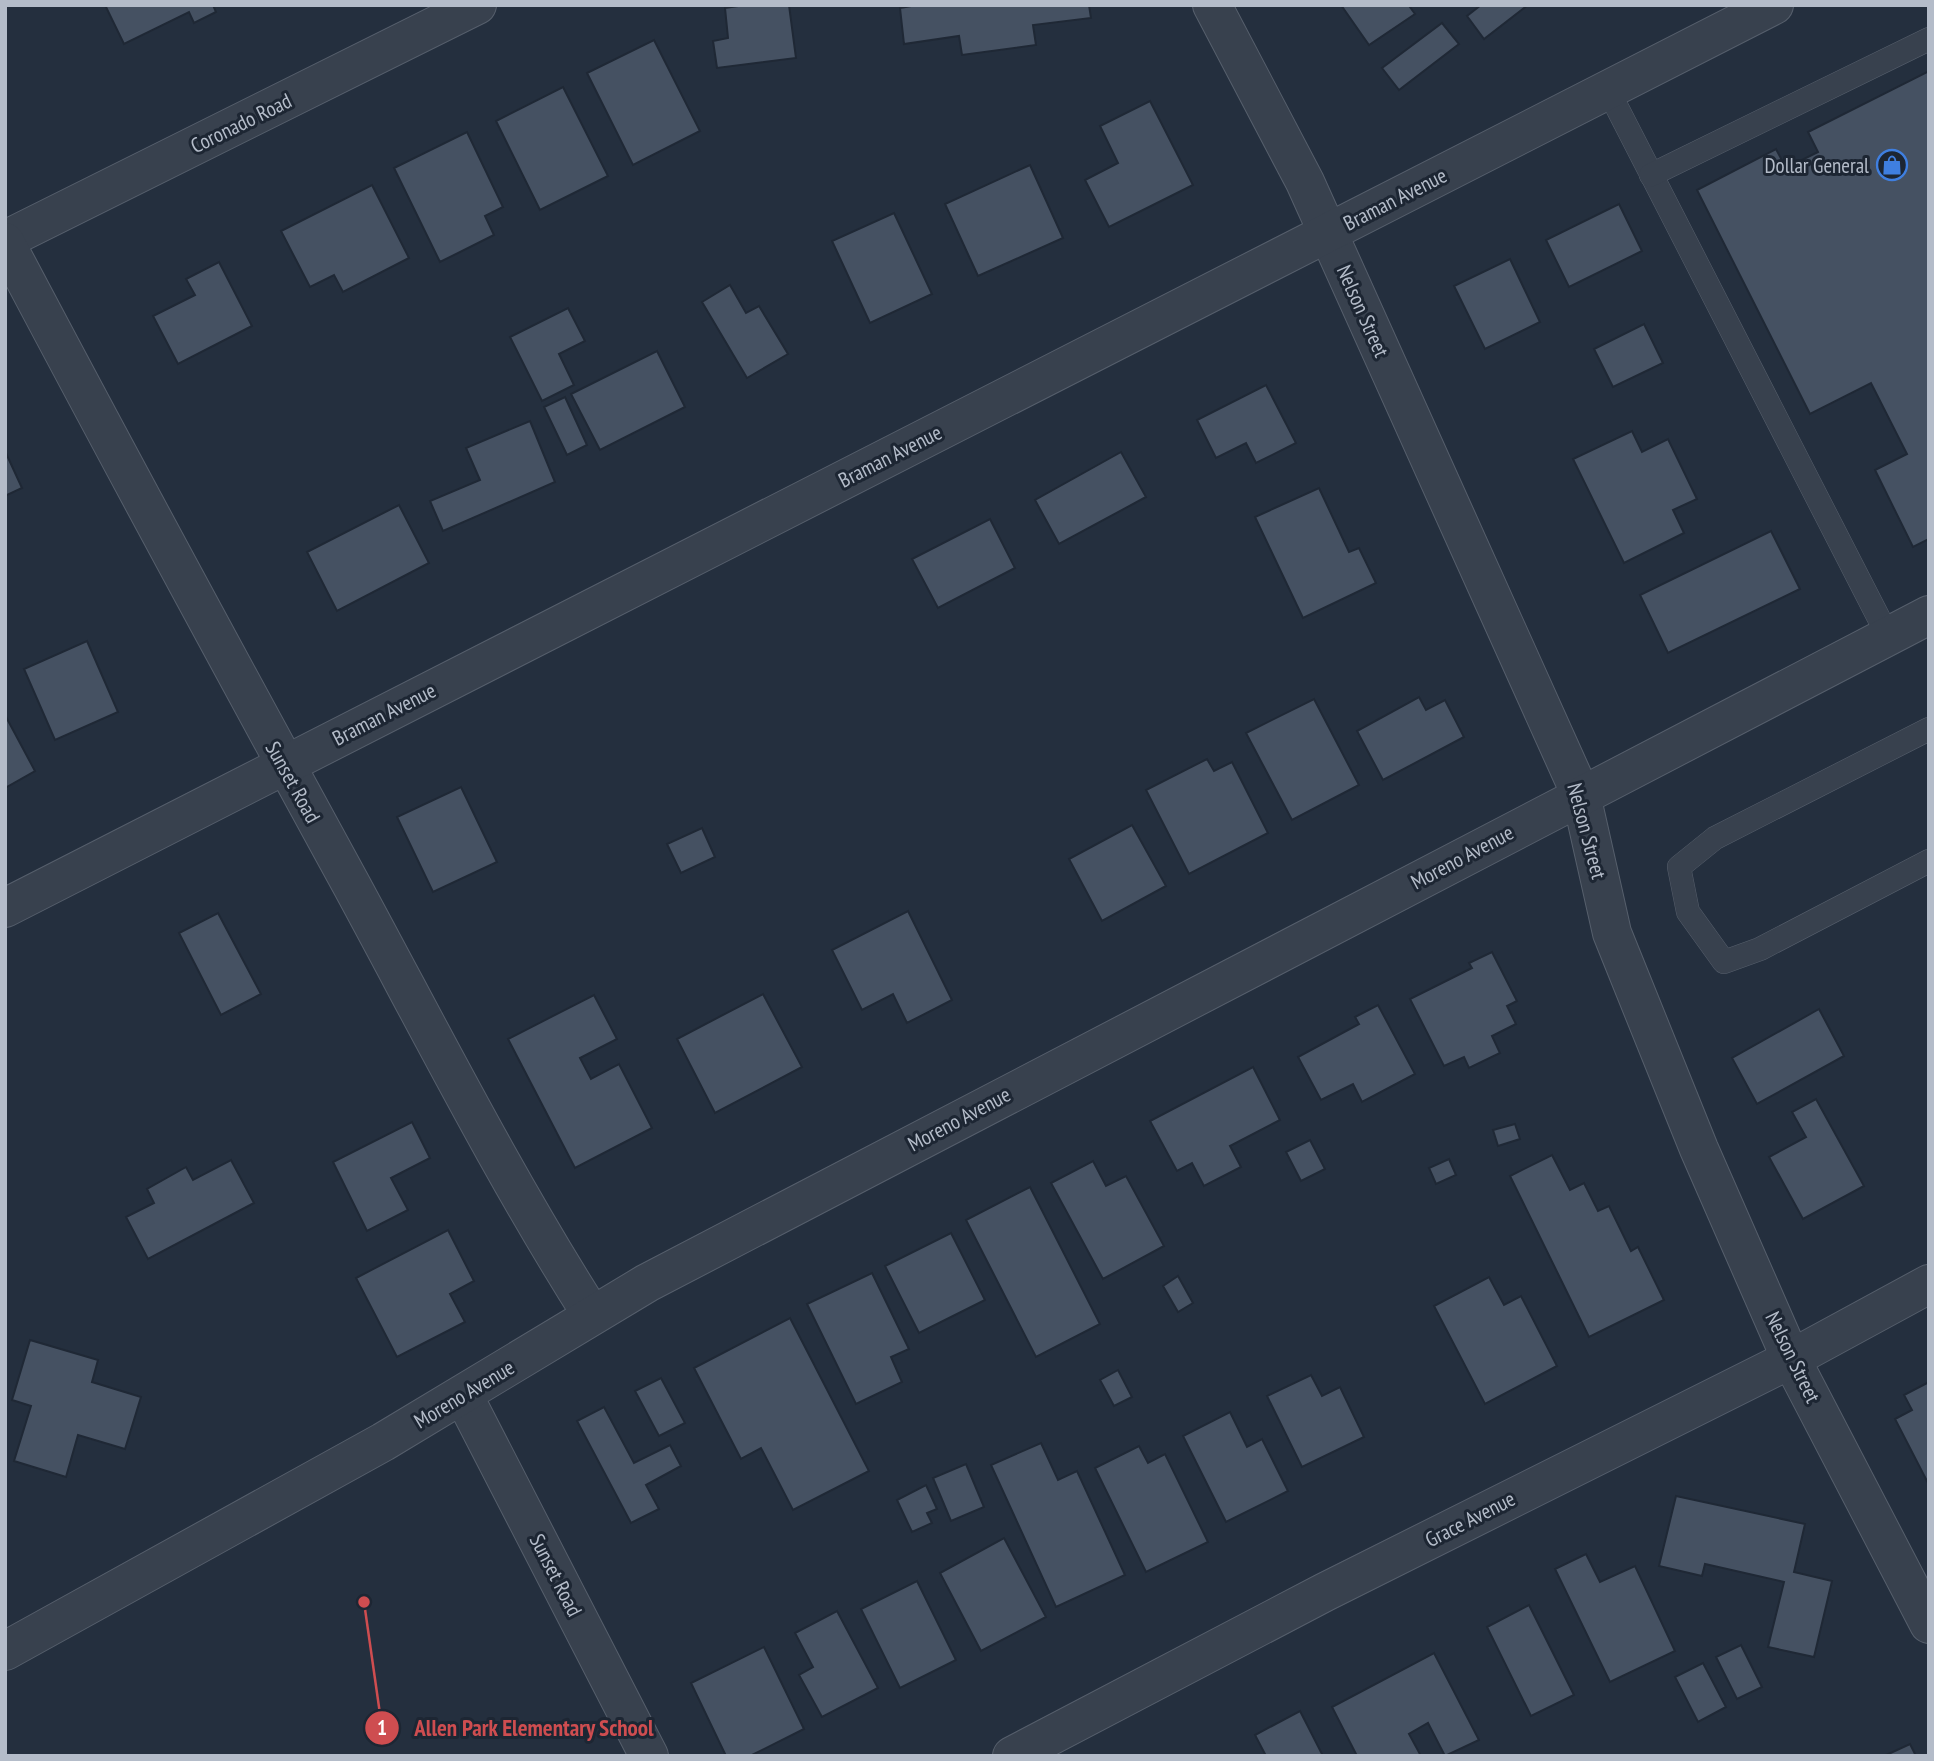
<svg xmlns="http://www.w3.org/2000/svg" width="1934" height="1761" font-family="'PT Sans Narrow',sans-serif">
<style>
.building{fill:#455162;stroke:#1f2835;stroke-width:2}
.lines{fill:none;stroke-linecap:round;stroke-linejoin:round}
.service-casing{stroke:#565f6c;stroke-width:24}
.minor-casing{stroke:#565f6c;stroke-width:40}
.service{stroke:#38414e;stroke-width:23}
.minor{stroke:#38414e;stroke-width:38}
.labels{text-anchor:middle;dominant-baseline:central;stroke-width:6;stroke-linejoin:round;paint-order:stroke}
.street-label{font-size:21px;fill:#b4bcc9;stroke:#1d2633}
.poi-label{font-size:21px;fill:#b4bcc9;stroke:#1d2633;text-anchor:end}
.leader{fill:none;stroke:#ce4d50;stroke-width:2.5}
.callout-dot{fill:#ce4d50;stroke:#1d2633;stroke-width:2.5}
.mark-label{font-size:21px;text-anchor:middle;font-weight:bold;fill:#fff}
.callout-label{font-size:23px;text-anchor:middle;font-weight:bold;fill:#ce4d50;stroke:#1d2633;stroke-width:6;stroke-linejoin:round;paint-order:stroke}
</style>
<rect width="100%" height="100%" fill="#242f3e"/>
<g class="building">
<path d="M105 5H213L216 12 194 23 189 12 124 44Z"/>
<path d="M745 5H789L796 58 717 68 713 41 728 38 725 8Z"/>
<path d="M917 5H1089L1091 18 1033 25 1036 45 962 55 959 36 904 44 900 8Z"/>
<path d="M1341 5H1413L1410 7 1415 14 1369 45Z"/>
<path d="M1481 5H1528L1484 39 1467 16Z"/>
<path d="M1442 23 1459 44 1399 90 1382 68Z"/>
<path d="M654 40 700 131 633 165 587 73Z"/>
<path d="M1929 71V539L1913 547 1875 470 1907 454 1871 383 1810 414 1697 190 1776 149 1786 168 1818 152 1808 132Z"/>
<path d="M563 87 608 176 540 210 496 121Z"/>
<path d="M1150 101 1193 185 1109 227 1085 180 1118 163 1100 126Z"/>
<path d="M467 132 503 207 485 216 494 235 440 262 394 168Z"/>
<path d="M1030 165 1063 238 978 276 945 204Z"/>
<path d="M372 185 409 258 343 292 334 275 310 287 281 231Z"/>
<path d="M1619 204 1642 251 1569 287 1546 240Z"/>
<path d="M894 213 932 294 870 323 832 241Z"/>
<path d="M1510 259 1540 322 1485 349 1454 286Z"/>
<path d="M219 262 252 326 178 364 153 316 195 295 186 279Z"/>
<path d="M730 285 746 313 759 306 788 354 747 378 702 302Z"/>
<path d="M568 308 585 341 559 354 574 385 542 401 510 337Z"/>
<path d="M1644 324 1663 363 1613 387 1594 349Z"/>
<path d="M657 351 685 407 600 450 571 394Z"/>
<path d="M1266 385 1296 443 1256 463 1246 443 1216 458 1197 420Z"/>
<path d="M565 397 587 445 567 455 544 407Z"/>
<path d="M530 421 555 482 443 531 430 501 480 480 466 448Z"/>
<path d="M1632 431 1642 452 1668 439 1697 499 1673 510 1684 533 1624 563 1573 459Z"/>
<path d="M5 451 22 488 5 496Z"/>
<path d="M1121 452 1146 497 1059 544 1035 500Z"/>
<path d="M1319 488 1349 552 1359 548 1376 583 1303 618 1255 517Z"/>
<path d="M399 505 429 563 337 611 307 552Z"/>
<path d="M990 519 1015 568 938 608 912 559Z"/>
<path d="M1771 531 1800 589 1668 653 1640 595Z"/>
<path d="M87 641 118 712 55 740 24 669Z"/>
<path d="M1419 697 1426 710 1445 700 1464 737 1383 780 1357 731Z"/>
<path d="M1314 699 1359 785 1292 820 1246 733Z"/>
<path d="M5 715 35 771 5 788Z"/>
<path d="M1207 759 1214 771 1232 762 1268 833 1189 874 1146 790Z"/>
<path d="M461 787 497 862 433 892 397 817Z"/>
<path d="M1132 825 1166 886 1102 921 1069 859Z"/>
<path d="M702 828 715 857 681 873 667 844Z"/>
<path d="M908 911 952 1000 907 1023 893 994 862 1010 832 950Z"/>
<path d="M218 913 261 994 221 1015 179 933Z"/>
<path d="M1492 952 1517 1001 1507 1006 1516 1024 1492 1036 1500 1053 1469 1068 1464 1057 1444 1066 1410 999 1472 968 1469 963Z"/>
<path d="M763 994 802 1067 715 1113 677 1039Z"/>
<path d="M594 995 617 1039 580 1058 591 1079 619 1064 652 1128 575 1168 508 1039Z"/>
<path d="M1378 1005 1415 1074 1362 1102 1353 1084 1321 1100 1298 1057 1359 1024 1355 1017Z"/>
<path d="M1819 1009 1844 1056 1757 1104 1732 1058Z"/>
<path d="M1253 1067 1280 1120 1230 1146 1241 1167 1204 1186 1192 1163 1177 1171 1150 1121Z"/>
<path d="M1816 1099 1864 1186 1803 1219 1769 1157 1806 1137 1792 1112Z"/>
<path d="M412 1122 430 1158 391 1178 408 1210 367 1231 333 1162Z"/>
<path d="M1515 1124 1520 1139 1498 1146 1493 1130Z"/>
<path d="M1310 1140 1325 1169 1301 1181 1286 1152Z"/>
<path d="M1552 1155 1570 1190 1584 1183 1598 1211 1609 1206 1631 1251 1638 1247 1664 1300 1589 1337 1510 1176Z"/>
<path d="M1449 1159 1456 1175 1436 1184 1429 1168Z"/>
<path d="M231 1160 254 1203 148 1259 126 1217 154 1203 147 1189 186 1167 193 1180Z"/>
<path d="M1093 1161 1106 1186 1126 1176 1164 1246 1103 1279 1051 1183Z"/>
<path d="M1030 1187 1100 1324 1036 1357 966 1220Z"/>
<path d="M448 1230 474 1281 450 1294 465 1322 397 1357 356 1278Z"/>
<path d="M951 1233 985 1300 919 1333 885 1266Z"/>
<path d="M872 1273 909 1349 891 1357 902 1382 856 1404 807 1304Z"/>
<path d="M1178 1276 1193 1303 1178 1312 1163 1286Z"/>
<path d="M1489 1277 1504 1305 1521 1296 1557 1366 1485 1404 1434 1306Z"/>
<path d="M790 1318 869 1471 793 1510 761 1448 741 1459 694 1368Z"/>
<path d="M30 1340 98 1360 92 1382 141 1397 125 1449 78 1435 66 1477 14 1461 31 1406 12 1400Z"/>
<path d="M1118 1370 1132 1397 1114 1406 1100 1380Z"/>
<path d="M1311 1375 1322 1396 1340 1387 1364 1437 1302 1467 1267 1396Z"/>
<path d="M661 1378 685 1423 659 1436 635 1391Z"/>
<path d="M1929 1382V1485L1895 1419 1912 1410 1904 1395Z"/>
<path d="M604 1407 634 1463 670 1445 681 1466 646 1485 659 1509 631 1523 577 1421Z"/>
<path d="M1230 1412 1247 1447 1262 1439 1288 1491 1226 1522 1183 1436Z"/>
<path d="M1041 1443 1058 1480 1077 1471 1125 1575 1056 1607 991 1465Z"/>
<path d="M1139 1446 1148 1463 1165 1454 1208 1542 1146 1572 1095 1468Z"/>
<path d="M966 1464 984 1507 951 1521 933 1478Z"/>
<path d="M926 1485 937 1509 927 1513 932 1523 912 1532 897 1500Z"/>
<path d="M1676 1496 1805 1524 1794 1572 1832 1581 1814 1657 1768 1647 1784 1582 1705 1564 1702 1576 1659 1566Z"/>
<path d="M1004 1538 1046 1617 981 1651 940 1573Z"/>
<path d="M1586 1554 1600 1582 1635 1566 1675 1651 1610 1682 1555 1569Z"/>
<path d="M917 1581 956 1660 900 1688 861 1609Z"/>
<path d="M1529 1605 1574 1695 1531 1716 1487 1627Z"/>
<path d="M837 1611 878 1688 822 1717 799 1675 813 1667 795 1633Z"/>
<path d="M1741 1645 1762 1687 1737 1699 1716 1657Z"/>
<path d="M764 1647 804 1729 750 1756H726L691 1683Z"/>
<path d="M1434 1653 1479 1740 1445 1756 1428 1723 1409 1734 1421 1756H1357L1332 1707Z"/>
<path d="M1703 1663 1726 1707 1698 1722 1675 1677Z"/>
<path d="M1300 1711 1323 1756H1266L1255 1735Z"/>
<path d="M1910 1744 1916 1756H1884Z"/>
</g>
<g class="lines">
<g class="service-casing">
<g id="service">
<path d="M1608 90 1888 636"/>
<path d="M1651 175 1929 39"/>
<path d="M1929 729 1715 838 1679 867 1688 912 1724 962 1760 949 1929 861"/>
</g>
</g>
<g class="minor-casing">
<g id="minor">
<path d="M1212 5 1305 182 1581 795 1612 933 1699 1149 1791 1359 1929 1624"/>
<path d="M5 240 477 5"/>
<path d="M5 242C119 458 235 672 352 886 430 1030 504 1177 592 1315"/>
<path d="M5 908 1774 5"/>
<path d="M463 1395 649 1756"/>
<path d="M5 1651 383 1442 647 1283 1929 615"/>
<path d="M1012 1756 1325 1592 1791 1359 1929 1284"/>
</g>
</g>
<use href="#service" class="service"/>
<use href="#minor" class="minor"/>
</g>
<defs>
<g id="shop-ring" transform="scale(1.575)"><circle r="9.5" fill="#1d2633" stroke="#3f7fe0" stroke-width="1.5"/><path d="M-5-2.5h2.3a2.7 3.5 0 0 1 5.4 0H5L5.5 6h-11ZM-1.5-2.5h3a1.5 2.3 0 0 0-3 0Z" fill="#3f7fe0"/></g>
</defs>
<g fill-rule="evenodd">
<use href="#shop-ring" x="1892" y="165"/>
</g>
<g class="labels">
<g class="street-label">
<text transform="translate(241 123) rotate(-26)">Coronado Road</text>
<text transform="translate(1395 199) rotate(-27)">Braman Avenue</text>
<text transform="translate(1363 311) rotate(66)">Nelson Street</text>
<text transform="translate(890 456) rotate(-27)">Braman Avenue</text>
<text transform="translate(384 714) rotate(-27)">Braman Avenue</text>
<text transform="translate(293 782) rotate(61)">Sunset Road</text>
<text transform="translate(1587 831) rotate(75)">Nelson Street</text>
<text transform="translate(1462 857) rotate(-28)">Moreno Avenue</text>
<text transform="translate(959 1119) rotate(-28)">Moreno Avenue</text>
<text transform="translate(1793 1357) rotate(64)">Nelson Street</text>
<text transform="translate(464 1394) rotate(-31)">Moreno Avenue</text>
<text transform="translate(1470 1519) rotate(-27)">Grace Avenue</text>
<text transform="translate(556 1575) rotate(63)">Sunset Road</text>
</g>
<g class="poi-label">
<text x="1869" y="165">Dollar General</text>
</g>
</g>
<path class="leader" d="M364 1602L382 1728"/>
<g class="callout-dot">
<circle cx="364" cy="1602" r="7"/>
<circle cx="382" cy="1728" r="18"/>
</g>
<g class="mark-label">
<text x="382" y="1735">1</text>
</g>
<g class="callout-label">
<text x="534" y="1736">Allen Park Elementary School</text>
</g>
<rect width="1934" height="1761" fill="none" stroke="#b4bcc9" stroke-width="14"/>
</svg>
